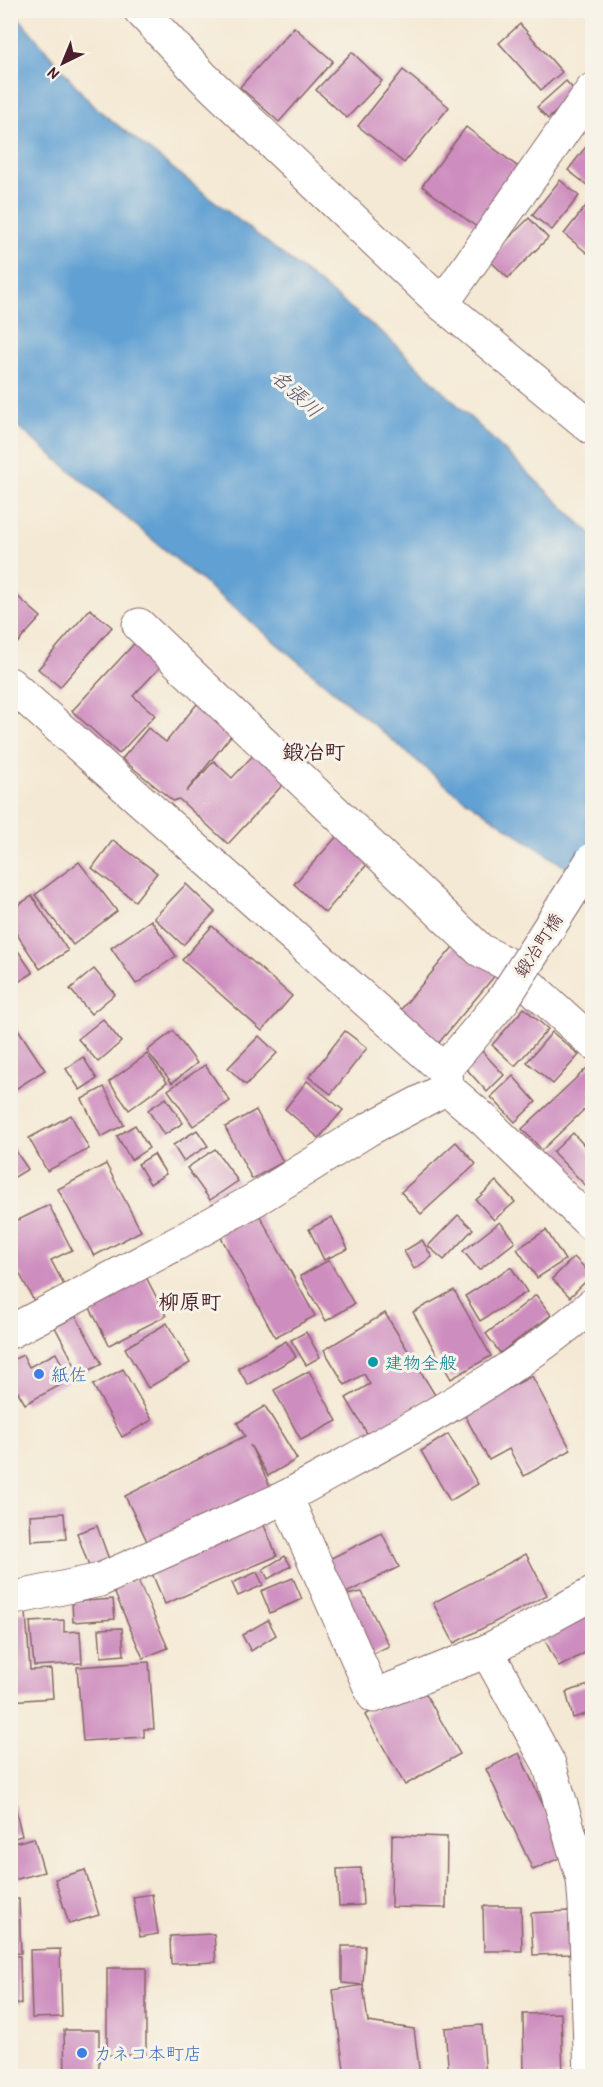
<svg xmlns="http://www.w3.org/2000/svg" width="603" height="2087" font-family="'Patrick Hand','Klee One',sans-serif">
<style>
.water{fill:#60a0d3;stroke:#55607f;stroke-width:1.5}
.building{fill:#ce8dbf}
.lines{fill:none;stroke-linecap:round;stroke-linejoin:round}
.minor-casing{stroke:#866666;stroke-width:35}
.minor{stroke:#fff;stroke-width:33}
.minor-bridge-casing{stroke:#866666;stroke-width:35;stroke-linecap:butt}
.minor-bridge{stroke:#fff;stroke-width:33}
.culture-dot{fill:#0f9aa8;stroke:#f7f3e8;stroke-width:2}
.shop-dot{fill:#3f7fe0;stroke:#f7f3e8;stroke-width:2}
.labels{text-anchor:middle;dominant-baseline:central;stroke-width:6;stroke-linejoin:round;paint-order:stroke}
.street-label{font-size:18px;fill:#4a1f2b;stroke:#f7f3e8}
.culture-label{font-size:18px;fill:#0d838f;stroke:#f7f3e8;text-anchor:start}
.shop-label{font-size:18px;fill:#366cbe;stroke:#f7f3e8;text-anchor:start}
.water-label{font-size:20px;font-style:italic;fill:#53536e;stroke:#f7f3e8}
.quarter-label{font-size:21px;font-weight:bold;fill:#4a1f2b;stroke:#f7f3e8}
</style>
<rect width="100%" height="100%" fill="#f7f3e8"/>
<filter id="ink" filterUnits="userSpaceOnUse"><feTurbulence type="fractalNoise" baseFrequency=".0167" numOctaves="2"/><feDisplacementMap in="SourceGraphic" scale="12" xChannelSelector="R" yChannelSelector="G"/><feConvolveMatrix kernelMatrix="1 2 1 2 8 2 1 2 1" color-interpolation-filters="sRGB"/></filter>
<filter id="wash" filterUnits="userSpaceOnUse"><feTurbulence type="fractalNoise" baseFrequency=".008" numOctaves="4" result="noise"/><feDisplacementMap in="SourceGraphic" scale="24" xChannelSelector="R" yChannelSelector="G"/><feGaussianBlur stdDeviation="1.35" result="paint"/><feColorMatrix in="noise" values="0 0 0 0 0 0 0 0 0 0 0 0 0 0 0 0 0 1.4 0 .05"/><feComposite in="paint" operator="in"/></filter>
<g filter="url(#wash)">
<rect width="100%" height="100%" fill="#f4e9d4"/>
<path class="water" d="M10 11H13L92 105 385 335 592 535V885L453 791 11 421Z"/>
<g id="blocks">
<g class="building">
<path d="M520 24 562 72 541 90 499 43Z"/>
<path d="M294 27 333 61 279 122 240 87Z"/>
<path d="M352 52 382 81 347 118 316 90Z"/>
<path d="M403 70 449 107 404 163 358 126Z"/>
<path d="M566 81 577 93 548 119 537 107Z"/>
<path d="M466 127 526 173 482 231 422 186Z"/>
<path d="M588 144 592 147V189L568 170Z"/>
<path d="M560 180 579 196 552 230 532 215Z"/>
<path d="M589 202 592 204V257L564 234Z"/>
<path d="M529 218 548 238 508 278 488 259Z"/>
<path d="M16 595 41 617 10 651V601Z"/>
<path d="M90 609 112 627 60 687 38 669Z"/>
<path d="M143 634 169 658 133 696 155 715 119 754 72 711Z"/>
<path d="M197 704 233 733 186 792 214 761 232 778 258 750 289 778 228 844 179 799 173 801 122 759 148 728 166 742Z"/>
<path d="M340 833 370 861 325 913 294 884Z"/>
<path d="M113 840 157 873 135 901 92 868Z"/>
<path d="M79 862 117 911 73 945 35 895Z"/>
<path d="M186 884 215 912 183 945 154 918Z"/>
<path d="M32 896 68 951 40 969 10 924V910Z"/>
<path d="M151 920 176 956 136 984 111 948Z"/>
<path d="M212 926 292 996 262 1031 182 960Z"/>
<path d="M10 939 33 973 10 987Z"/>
<path d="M458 941 497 973 437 1045 398 1013Z"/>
<path d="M94 969 115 994 91 1014 70 989Z"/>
<path d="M524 1008 548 1029 515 1066 492 1045Z"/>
<path d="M10 1017 45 1070 14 1090 10 1084Z"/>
<path d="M103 1019 121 1042 98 1062 78 1039Z"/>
<path d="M173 1031 197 1063 172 1083 147 1051Z"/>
<path d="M345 1031 367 1048 331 1094 309 1077Z"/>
<path d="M552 1032 579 1055 553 1084 527 1062Z"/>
<path d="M259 1036 277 1053 246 1085 228 1068Z"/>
<path d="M480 1049 504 1075 487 1092 463 1065Z"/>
<path d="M147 1054 167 1082 129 1110 109 1082Z"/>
<path d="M83 1057 97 1079 80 1090 66 1069Z"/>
<path d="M205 1065 230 1101 193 1126 168 1090Z"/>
<path d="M589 1066 592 1070V1102L542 1150 522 1129Z"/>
<path d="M513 1076 536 1102 515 1122 491 1097Z"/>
<path d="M307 1081 343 1110 319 1138 285 1109Z"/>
<path d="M104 1087 124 1125 101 1137 82 1099Z"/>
<path d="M166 1098 183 1123 164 1135 148 1110Z"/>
<path d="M256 1110 283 1162 252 1179 225 1127Z"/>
<path d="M71 1115 89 1149 47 1171 29 1138Z"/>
<path d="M135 1125 149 1148 131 1160 117 1136Z"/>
<path d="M197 1130 208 1146 183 1161 173 1145Z"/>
<path d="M573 1133 592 1154V1180L586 1186 553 1152Z"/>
<path d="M456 1142 476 1164 421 1214 401 1192Z"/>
<path d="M10 1143 28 1169 10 1180Z"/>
<path d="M215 1149 238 1181 210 1200 187 1168Z"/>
<path d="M154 1154 166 1174 150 1184 138 1164Z"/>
<path d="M106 1164 141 1231 94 1256 58 1189Z"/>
<path d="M496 1181 515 1202 494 1220 476 1200Z"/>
<path d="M49 1205 72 1250 51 1260 65 1287 35 1303 10 1255V1224Z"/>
<path d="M255 1207 315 1316 275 1337 216 1228Z"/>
<path d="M458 1215 473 1229 444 1260 428 1246Z"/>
<path d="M332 1217 348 1249 324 1260 309 1229Z"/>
<path d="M500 1222 515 1242 479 1270 463 1251Z"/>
<path d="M546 1230 565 1260 537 1278 517 1249Z"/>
<path d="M422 1240 432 1257 414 1269 404 1251Z"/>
<path d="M574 1257 592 1275 570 1297 552 1279Z"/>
<path d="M329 1260 354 1304 326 1321 300 1276Z"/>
<path d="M511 1267 527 1292 480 1321 465 1296Z"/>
<path d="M145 1275 166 1316 109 1345 88 1304Z"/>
<path d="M454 1290 491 1356 451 1379 413 1312Z"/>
<path d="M536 1295 551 1315 500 1353 486 1334Z"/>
<path d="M385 1313 435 1395 368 1435 346 1398 370 1384 364 1374 345 1385 324 1350Z"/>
<path d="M76 1316 102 1364 80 1375 55 1327Z"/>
<path d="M167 1323 190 1363 148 1388 125 1348Z"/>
<path d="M306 1332 320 1357 306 1365 291 1340Z"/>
<path d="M286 1341 296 1357 248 1385 238 1368Z"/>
<path d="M56 1353 70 1380 25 1404 18 1392 10 1396V1361L23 1355 29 1367Z"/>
<path d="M123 1369 152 1420 122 1437 93 1385Z"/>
<path d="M309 1371 337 1421 301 1440 274 1390Z"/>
<path d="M532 1376 571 1450 524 1476 509 1449 489 1460 463 1412Z"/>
<path d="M265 1406 297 1459 268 1476 250 1445 270 1486 149 1545 125 1496 245 1436 237 1423Z"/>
<path d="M448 1434 478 1484 450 1501 421 1451Z"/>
<path d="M64 1513 66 1539 31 1541 30 1515Z"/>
<path d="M260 1516 277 1556 165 1604 148 1564Z"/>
<path d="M97 1526 111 1565 91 1572 77 1533Z"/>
<path d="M382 1533 399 1567 340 1596 362 1592 389 1646 369 1656 323 1562Z"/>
<path d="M526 1554 547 1595 454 1643 433 1603Z"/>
<path d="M285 1556 291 1566 268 1579 263 1569Z"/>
<path d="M257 1572 263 1585 238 1596 232 1583Z"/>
<path d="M137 1578 168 1648 143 1658 113 1589Z"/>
<path d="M293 1578 302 1599 270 1613 261 1591Z"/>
<path d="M592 1598V1649L559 1667 538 1627Z"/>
<path d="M113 1599 115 1619 73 1622 72 1602Z"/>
<path d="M26 1612 30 1670 51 1669 53 1698 10 1701V1613Z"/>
<path d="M64 1620V1632L80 1631 82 1663 34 1666 30 1622Z"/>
<path d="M268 1620 276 1635 251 1651 242 1635Z"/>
<path d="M122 1628 124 1655 101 1657 99 1629Z"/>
<path d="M149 1662 154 1729H144V1737L83 1741 77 1667Z"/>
<path d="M420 1684 460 1754 405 1785 365 1715Z"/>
<path d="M592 1684V1712L573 1718 566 1692Z"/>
<path d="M519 1753 566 1855 533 1870 486 1769Z"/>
<path d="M14 1803 22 1836 10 1839V1804Z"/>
<path d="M392 1835 447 1837 446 1908 391 1907Z"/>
<path d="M34 1838 44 1872 10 1881V1844Z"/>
<path d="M361 1868 363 1905 339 1906 337 1869Z"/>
<path d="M85 1870 99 1915 69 1924 55 1879Z"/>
<path d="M152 1894 158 1934 140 1937 133 1897Z"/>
<path d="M19 1899 21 1953 10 1954V1900Z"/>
<path d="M483 1906H521L522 1951H484Z"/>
<path d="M569 1911 570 1954 533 1955 531 1913Z"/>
<path d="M214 1934 216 1962 171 1964 170 1936Z"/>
<path d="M342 1946H365L363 1985 342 1983Z"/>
<path d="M60 1949 62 2017 32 2018 30 1950Z"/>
<path d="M10 1956H20L21 2004H10Z"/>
<rect x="107" y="1968" width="39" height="87"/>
<path d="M363 1985 368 2022 414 2029 420 2076H345L333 1990Z"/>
<path d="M561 2013 563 2076H524L523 2014Z"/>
<path d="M482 2025 486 2076H449L445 2028Z"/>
<path d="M64 2030H99V2076H65Z"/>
</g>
</g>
</g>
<g filter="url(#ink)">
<use href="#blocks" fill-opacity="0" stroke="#866666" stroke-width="1.5"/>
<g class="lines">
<g class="minor-casing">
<g id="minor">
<path d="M140 10 204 78 442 304 592 428"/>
<path d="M442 304 592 90"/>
<path d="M139 625 480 950 505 963 592 1042"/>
<path d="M10 684 444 1070 447 1088 484 1120 592 1225"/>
<path d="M444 1070 503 1000"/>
<path d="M592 1305C501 1384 392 1438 286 1497L374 1696 487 1651 592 1594"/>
<path d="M10 1332 174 1245 258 1198 369 1129 447 1088"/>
<path d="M10 1599 100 1580 286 1497"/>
<path d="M487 1651 549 1764 583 1879 585 1904 591 2076"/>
</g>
</g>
<use href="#minor" class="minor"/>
<g class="minor-bridge-casing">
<path id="minor-bridge" d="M503 1000 592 860"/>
</g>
<use href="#minor-bridge" class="minor-bridge"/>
</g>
</g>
<circle class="culture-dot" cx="373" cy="1362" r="6"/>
<g class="shop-dot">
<circle cx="39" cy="1374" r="6"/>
<circle cx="82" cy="2053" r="6"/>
</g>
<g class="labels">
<g class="street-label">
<text transform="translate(538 945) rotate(-57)">鍛冶町橋</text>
</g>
<g class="culture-label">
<text x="385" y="1362">建物全般</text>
</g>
<g class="shop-label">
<text x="51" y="1374">紙佐</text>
<text x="94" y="2053">カネコ本町店</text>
</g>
<g class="water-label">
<text transform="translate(297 393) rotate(43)">名張川</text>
</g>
<g class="quarter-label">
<text x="314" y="751">鍛冶町</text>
<text x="190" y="1301">柳原町</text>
</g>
</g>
<rect width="603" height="2087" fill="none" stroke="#f7f3e8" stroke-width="36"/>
<g transform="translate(63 63) rotate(223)" stroke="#f7f3e8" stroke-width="4.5" paint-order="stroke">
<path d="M0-4.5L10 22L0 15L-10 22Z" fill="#4a1f2b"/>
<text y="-9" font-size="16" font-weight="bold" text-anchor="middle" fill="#4a1f2b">N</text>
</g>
</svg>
